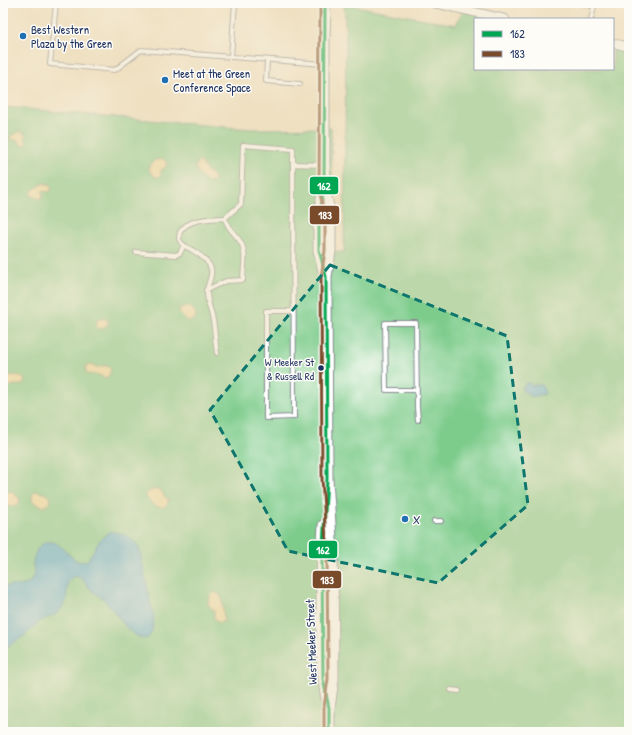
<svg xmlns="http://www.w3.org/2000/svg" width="632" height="735" font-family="'Patrick Hand',sans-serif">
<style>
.green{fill:#7ecc8c;stroke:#4c7e75}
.sand{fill:#eeda9e;stroke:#84847e}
.water{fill:#54acd1;stroke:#386e98}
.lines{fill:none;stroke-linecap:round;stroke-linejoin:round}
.lane-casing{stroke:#858890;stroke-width:6}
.street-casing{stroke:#858890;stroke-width:10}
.secondary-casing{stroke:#858890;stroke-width:13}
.lane{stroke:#fff;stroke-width:4}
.street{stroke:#fff;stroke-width:8}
.secondary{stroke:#fff;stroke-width:11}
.bus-1-casing{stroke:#fdfcf7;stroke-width:6}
.bus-2-casing{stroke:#fdfcf7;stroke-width:6}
.bus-1{stroke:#00a651;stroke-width:3}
.bus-2{stroke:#7a4b2a;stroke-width:3}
.marked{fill:none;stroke:#0f766e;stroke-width:3;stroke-dasharray:8 5;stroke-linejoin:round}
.poi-dot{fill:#1f6fb2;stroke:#fdfcf7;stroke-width:1.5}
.bus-dot{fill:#1b2f5e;stroke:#fdfcf7;stroke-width:1.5}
.labels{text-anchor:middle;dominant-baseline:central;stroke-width:3;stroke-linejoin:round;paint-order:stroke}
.bus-label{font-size:11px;fill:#1b2f5e;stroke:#fdfcf7;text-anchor:end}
.poi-label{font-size:12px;fill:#1b2f5e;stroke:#fdfcf7;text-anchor:start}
.street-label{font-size:12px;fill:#1b2f5e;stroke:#fdfcf7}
.line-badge{stroke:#fdfcf7;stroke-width:1.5}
.badge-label{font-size:11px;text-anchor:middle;font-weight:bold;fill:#fff}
</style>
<rect width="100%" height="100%" fill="#fdfcf7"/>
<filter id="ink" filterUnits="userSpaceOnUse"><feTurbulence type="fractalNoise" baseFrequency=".025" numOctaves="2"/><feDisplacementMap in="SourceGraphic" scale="8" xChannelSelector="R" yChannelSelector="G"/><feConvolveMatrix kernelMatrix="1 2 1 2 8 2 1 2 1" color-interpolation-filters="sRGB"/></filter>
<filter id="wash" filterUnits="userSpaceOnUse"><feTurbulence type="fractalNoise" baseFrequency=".012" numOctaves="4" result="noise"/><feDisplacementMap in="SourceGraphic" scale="16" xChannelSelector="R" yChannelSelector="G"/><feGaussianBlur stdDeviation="0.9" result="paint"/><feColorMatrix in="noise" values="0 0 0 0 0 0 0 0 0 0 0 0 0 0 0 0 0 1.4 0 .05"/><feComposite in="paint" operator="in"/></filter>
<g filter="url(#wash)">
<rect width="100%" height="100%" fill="#efe0c1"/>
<g class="green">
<path d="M3 3H6L3 55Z"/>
<path d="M344 4 456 25 463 10 505 19H475V69H613V43L629 47V732H3V107L237 128 254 129 331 128 333 252H344L346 35Z"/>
</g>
<g class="sand">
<path d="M20 131 26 135 25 138 27 142 26 145H21L18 140H11L10 138 11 135 16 134Z"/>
<path d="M163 159 167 163 165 168 161 170V175L159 177H155L149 170V166L155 160Z"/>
<path d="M198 161 203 164C206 173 211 172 215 179L214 182 208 183 199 175 195 167Z"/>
<path d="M44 183 49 185 52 189C48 194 46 191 42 191L43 196 40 199 30 195 33 190Z"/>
<path d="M185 306 190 307 195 311 196 317C190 326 184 318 179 313V309Z"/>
<path d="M105 318 108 321V325L102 329 97 328 96 325 97 320 100 319Z"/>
<path d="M90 364 93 365 96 367C103 367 105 363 111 369L109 376 105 378 99 375 87 374 85 368Z"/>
<path d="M9 376C15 375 22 374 25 381L22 385H12L3 393V380Z"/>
<path d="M158 489 162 492 164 496 169 500C165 514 151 505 146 497V495L149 491Z"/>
<path d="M11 491 19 498 20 502C16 508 9 507 3 505V494L7 492Z"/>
<path d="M36 491C42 492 47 494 51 498L50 503 44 507 33 502C31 497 32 494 36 491Z"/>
<path d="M214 592 220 595 222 599 224 620 220 623 218 622 214 619V611L208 604 210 596Z"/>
</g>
<g class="water">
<path d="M527 382 531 385H542L545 394 531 397 521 389Z"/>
<path d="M109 532C120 531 134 538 139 548L154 619 152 631 149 637 144 639C126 633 119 616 107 603 102 597 96 594 90 589 85 583 83 577 74 576L68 581 66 601 59 612 54 615 40 621 24 636 3 649V587C11 584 24 588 30 582 31 581 34 576 34 574 35 571 33 568 33 565 33 557 38 544 46 542 64 538 71 569 88 560L100 540Z"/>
</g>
</g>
<g filter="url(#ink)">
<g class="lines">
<g class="lane-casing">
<g id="lane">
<path d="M56 3 50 64 115 70 141 50 323 64"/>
<path d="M580 3 593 6"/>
<path d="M591 19 595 3"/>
<path d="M231 57 235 3"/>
<path d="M267 60 266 81 300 84"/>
<path d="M136 252 176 255 180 253 184 245"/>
<path d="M206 290 226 281 243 280C243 269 247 254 242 245 238 235 227 230 225 218L241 204 243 145 293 149V164"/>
<path d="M293 311H266V418L294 417 293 164 324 165"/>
<path d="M217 353C215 341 215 328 212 316 210 308 207 301 207 293 206 285 213 278 211 269 209 261 199 254 192 250 188 247 182 246 180 241 178 238 179 235 180 232 188 218 211 219 225 218"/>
<path d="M417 390H386L385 323H416L417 407 418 420"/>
<path d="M434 521H441"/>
<path d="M451 690 459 691"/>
</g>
</g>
<g class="street-casing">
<g id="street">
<path d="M434 3 505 19"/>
<path d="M613 43 629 47"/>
</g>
</g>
<g class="secondary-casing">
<g id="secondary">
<path d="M324 189 330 216V251L326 277 327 479 332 554 333 679 329 708V732"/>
<path d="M324 271 319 250V216L324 189V38L325 3"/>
<path d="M324 525C322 557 322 588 322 620 322 647 322 673 327 699"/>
</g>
</g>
<use href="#lane" class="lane"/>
<use href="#street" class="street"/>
<use href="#secondary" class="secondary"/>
<g class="bus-1-casing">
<path id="bus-1" d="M325 3 324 189 319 216V250L326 277 327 479 322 562 323 679 329 708V732"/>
</g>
<g class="bus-2-casing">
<path id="bus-2" d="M320 3 319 189 325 217V251L321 277 322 479 327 554 328 679 324 707V732"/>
</g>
<use href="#bus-1" class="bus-1"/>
<use href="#bus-2" class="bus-2"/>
</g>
</g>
<path d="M0 0H632V735H0ZM330 265 507 336 528 505 438 583 288 551 210 410Z" fill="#efe0c1" fill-opacity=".55" fill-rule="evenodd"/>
<path class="marked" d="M330 265 507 336 528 505 438 583 288 551 210 410Z"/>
<g class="poi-dot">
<circle cx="23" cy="36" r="4"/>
<circle cx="165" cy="80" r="4"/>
<circle cx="405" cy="519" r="4"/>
</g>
<circle class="bus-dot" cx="321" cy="368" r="3.5"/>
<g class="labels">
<g class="bus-label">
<text x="314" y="362">W Meeker St<tspan x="314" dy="14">&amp; Russell Rd</tspan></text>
</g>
<g class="poi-label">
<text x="31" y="29">Best Western<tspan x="31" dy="14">Plaza by the Green</tspan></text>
<text x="173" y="73">Meet at the Green<tspan x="173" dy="14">Conference Space</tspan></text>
<text x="413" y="519">X</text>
</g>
<g class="street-label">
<text transform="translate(311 642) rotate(-92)">West Meeker Street</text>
</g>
</g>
<g class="line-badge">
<rect x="309" y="176" width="30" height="19" rx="4" fill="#00a651"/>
<rect x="309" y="205" width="31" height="20" rx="4" fill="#7a4b2a"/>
<rect x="308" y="540" width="30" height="19" rx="4" fill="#00a651"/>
<rect x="312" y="570" width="30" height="19" rx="4" fill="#7a4b2a"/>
</g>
<g class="badge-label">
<text x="324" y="190">162</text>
<text x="325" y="219">183</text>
<text x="323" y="554">162</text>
<text x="327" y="584">183</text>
</g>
<rect width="632" height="735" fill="none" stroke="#fdfcf7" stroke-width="16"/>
<rect x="474" y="18" width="140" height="52" fill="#fdfcf7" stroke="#a3aaba"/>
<rect x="482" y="31" width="20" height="6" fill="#00a651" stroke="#a3aaba"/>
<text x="510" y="38" font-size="12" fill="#1b2f5e">162</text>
<rect x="482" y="51" width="20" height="6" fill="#7a4b2a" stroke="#a3aaba"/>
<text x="510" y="58" font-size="12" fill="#1b2f5e">183</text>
</svg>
